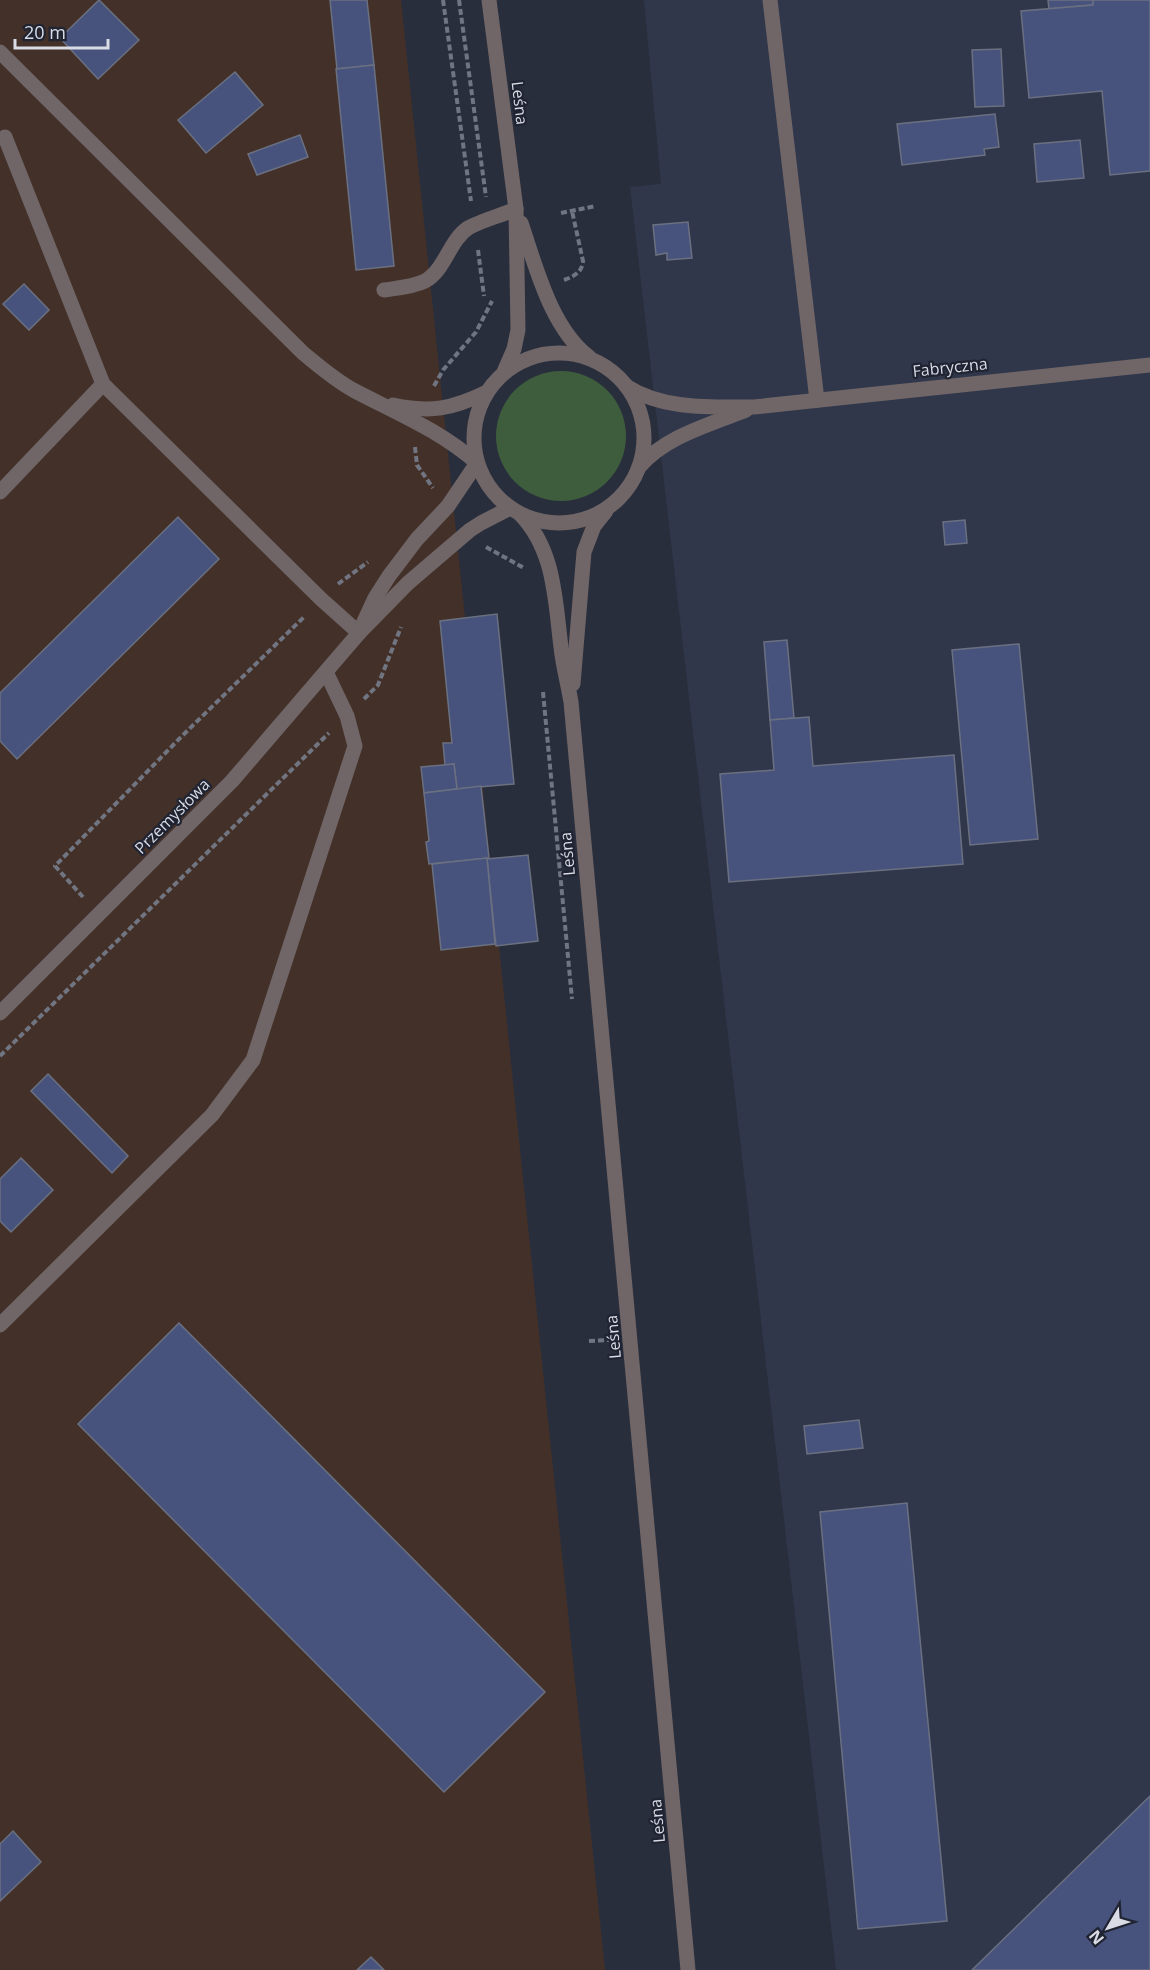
<svg xmlns="http://www.w3.org/2000/svg" width="1150" height="1970" font-family="'Open Sans',sans-serif">
<style>
.built{fill:#30374b}
.industrial{fill:#433129}
.green{fill:#3d5d3d}
.building{fill:#47537c;stroke:#6b7081;stroke-width:1.5}
.lines{fill:none;stroke-linecap:round;stroke-linejoin:round}
.path{stroke:#717581;stroke-width:4;stroke-dasharray:6 3;stroke-linecap:butt}
.service{stroke:#706667;stroke-width:15}
.minor{stroke:#706667;stroke-width:15}
.tertiary{stroke:#706667;stroke-width:15}
.labels{text-anchor:middle;dominant-baseline:central;stroke-width:4.5;stroke-linejoin:round;paint-order:stroke}
.street-label{font-size:16px;fill:#d9dce5;stroke:#202432}
</style>
<rect width="100%" height="100%" fill="#292e3c"/>
<path class="built" d="M644 0H1150V1970H836L630 187 661 184Z"/>
<path class="industrial" d="M0 0H401L605 1970H0Z"/>
<circle class="green" cx="561" cy="436" r="65"/>
<g class="building">
<path d="M99 0 139 40 98 79 60 38Z"/>
<path d="M330 0H367L374 65 337 69Z"/>
<path d="M1048 0H1093V5L1049 9Z"/>
<path d="M1093 0H1150V171L1110 175 1102 91 1029 98 1021 11 1093 5Z"/>
<path d="M1001 49 1004 106 975 107 972 50Z"/>
<path d="M374 65 394 266 356 270 336 69Z"/>
<path d="M235 72 263 105 206 153 178 120Z"/>
<path d="M995 114 999 147 984 149 985 155 902 165 897 124Z"/>
<path d="M300 135 308 157 257 175 248 154Z"/>
<path d="M1080 140 1084 178 1037 182 1034 144Z"/>
<path d="M688 222 692 258 667 260V253L656 255 653 225Z"/>
<path d="M24 284 49 310 29 330 3 304Z"/>
<path d="M178 517 219 559 17 759 0 741V693Z"/>
<path d="M965 520 967 543 945 545 943 522Z"/>
<path d="M497 614 514 784 457 789 454 764 445 765 443 743H452L440 621Z"/>
<path d="M787 640 794 718 770 720 764 642Z"/>
<path d="M1019 644 1038 839 970 845 952 650Z"/>
<path d="M809 717 813 766 954 755 963 864 729 882 720 774 774 770 770 720Z"/>
<path d="M454 764 457 789 424 793 421 767Z"/>
<path d="M481 786 489 858 429 864 426 842 429 841 424 793Z"/>
<path d="M528 855 538 941 496 946 487 859Z"/>
<path d="M487 858 495 944 441 950 432 864Z"/>
<path d="M48 1074 128 1156 112 1173 31 1091Z"/>
<path d="M21 1158 53 1190 11 1232 0 1221V1179Z"/>
<path d="M179 1323 545 1692 444 1792 78 1424Z"/>
<path d="M859 1420 863 1448 807 1454 804 1426Z"/>
<path d="M907 1503 947 1921 858 1929 820 1512Z"/>
<path d="M1150 1796V1970H972Z"/>
<path d="M13 1831 41 1862 0 1901V1844Z"/>
<path d="M371 1957 384 1970H357Z"/>
</g>
<g class="lines">
<g class="path">
<path d="M443 0 471 201"/>
<path d="M459 0 486 197"/>
<path d="M561 213 596 206"/>
<path d="M478 250 484 296"/>
<path d="M564 280C575 276 582 272 583 261L572 211"/>
<path d="M434 386 443 370 476 332 492 301"/>
<path d="M415 447 417 465 433 488"/>
<path d="M486 547 524 568"/>
<path d="M338 584 368 562"/>
<path d="M543 692 572 999"/>
<path d="M364 699 378 685 401 627"/>
<path d="M83 897 55 866 181 737 305 616"/>
<path d="M0 1056 329 733"/>
<path d="M589 1341 609 1340"/>
</g>
<g class="service">
<path d="M770 0 817 400"/>
<path d="M0 52 303 353C319 366 336 381 355 391 397 413 441 431 477 463"/>
<path d="M5 137 103 384 321 599 359 633"/>
<path d="M384 290C397 288 413 287 425 281 445 270 449 241 468 228 480 221 502 215 516 209"/>
<path d="M393 405C431 413 452 409 487 392"/>
<path d="M0 492 103 384"/>
<path d="M0 1325 212 1115 253 1060 355 746 347 716 326 672"/>
</g>
<g class="minor">
<path d="M626 386C663 410 711 407 754 407L1150 365"/>
<path d="M639 467C666 436 709 425 746 410"/>
<path d="M363 624 375 598 389 576 417 539 448 506 477 463"/>
<path d="M0 1013 232 781 359 633 408 583 470 530 481 523 510 508"/>
</g>
<g class="tertiary">
<path d="M489 0 516 209 518 330 514 349 504 372"/>
<path d="M521 223C536 267 551 328 589 357"/>
<circle cx="559" cy="438" r="85"/>
<path d="M520 514C555 550 555 600 561 647 563 666 568 684 571 702L688 1970"/>
<path d="M573 684 584 552 594 526 606 511"/>
</g>
</g>
<g class="labels">
<g class="street-label">
<text transform="translate(520 103) rotate(83)">Leśna</text>
<text transform="translate(950 367) rotate(-6)">Fabryczna</text>
<text transform="translate(172 816) rotate(-45)">Przemysłowa</text>
<text transform="translate(567 854) rotate(-95)">Leśna</text>
<text transform="translate(613 1337) rotate(-95)">Leśna</text>
<text transform="translate(657 1821) rotate(-95)">Leśna</text>
</g>
</g>
<g transform="translate(1108 1928) rotate(231)" stroke="#202432" stroke-width="4.5" paint-order="stroke">
<path d="M0-4.5L10 22L0 15L-10 22Z" fill="#d9dce5"/>
<text y="-9" font-size="16" font-weight="bold" text-anchor="middle" fill="#d9dce5">N</text>
</g>
<path d="M15 39v9h93v-9" fill="none" stroke="#d9dce5" stroke-width="3"/>
<text x="24" y="39" font-size="18" fill="#d9dce5" stroke="#202432" stroke-width="4.5" paint-order="stroke">20 m</text>
</svg>
